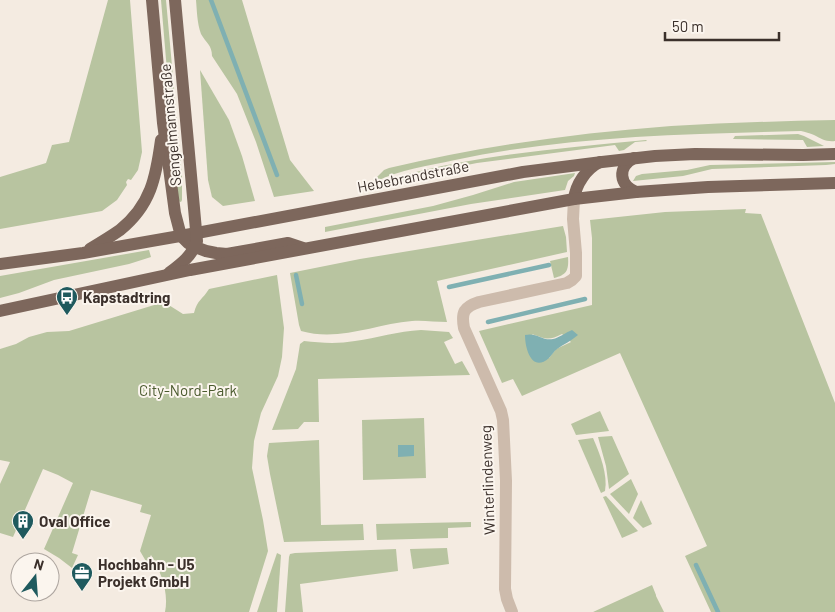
<svg xmlns="http://www.w3.org/2000/svg" width="835" height="612" font-family="Barlow,sans-serif">
<style>
.green{fill:#b8c4a0;fill-rule:evenodd}
.water{fill:#7fb0b2}
.lines{fill:none;stroke-linecap:round;stroke-linejoin:round}
.stream{stroke:#7fb0b2;stroke-width:4.5}
.minor{stroke:#cdbbac;stroke-width:12}
.major{stroke:#7d675c;stroke-width:12}
.labels{text-anchor:middle;dominant-baseline:central;stroke-width:4;stroke-linejoin:round;paint-order:stroke}
.street-label{font-size:15px;fill:#3b302b;stroke:#fbf5ee}
.poi-label{font-size:15px;font-weight:bold;fill:#3b302b;stroke:#fbf5ee;text-anchor:start}
.park-label{font-size:15px;fill:#4a5a2e;stroke:#fbf5ee}
</style>
<rect width="100%" height="100%" fill="#f4ebe1"/>
<g class="green">
<path d="M108 0H130L142 152 138 170 131 180 128 179 126 182 127 185 117 200 102 211 0 229V177L46 163 52 145 69 142Z"/>
<path d="M161 0H166L182 176V200L181 202 178 201Z"/>
<path d="M196 0H242L290 160 314 191 274 197 256 142 237 94 212 56C212 45 206 43 201 34 197 23 197 11 196 0Z"/>
<path d="M200 70 229 120 242 156 255 201 223 206 212 197 208 180Z"/>
<path d="M835 120V141C826 142 822 139 814 135 810 133 805 132 801 131 686 134 567 136 455 160 427 166 401 169 375 182L373 181 384 170 389 168C481 146 577 133 671 126 726 123 780 121 835 120Z"/>
<path d="M798 134 804 136 824 146 807 147 803 140 733 139 735 136Z"/>
<path d="M646 140 647 141 635 142 624 150 619 151 615 145 477 163 437 171 432 177 382 186 380 185 381 183C407 173 435 167 463 162 523 151 585 146 646 140Z"/>
<path d="M835 162V164L826 165 712 169 683 176 633 181 636 176 642 174 687 170 710 165Z"/>
<path d="M575 173 574 176 568 181 565 190 471 204 325 232V227L433 206 473 195 514 182Z"/>
<path d="M746 209 745 213 761 214 835 403V612H711L685 556 707 546 620 353 522 396 513 379 502 383 479 331 592 305V238L590 220 665 212ZM532 334C545 339 549 341 562 334L571 342 556 349 549 358Z"/>
<path d="M563 226 566 237 567 252 437 281 447 322C435 322 423 320 412 321 375 324 339 342 301 331L299 325 290 273 360 259Z"/>
<path d="M149 250 151 257 129 264 54 280 19 293 0 298V276Z"/>
<path d="M568 257C569 271 566 275 554 278L550 261Z"/>
<path d="M277 275 284 328 282 357 278 376 261 413 254 441 252 468 263 520 268 551 249 612H165C169 592 161 572 151 555L147 563 140 551 151 515 140 512 142 505 91 490 72 553 78 555 72 568 59 558 44 549 73 483 58 475 43 469 13 537 0 533V484L10 462 0 460V349L16 344 29 337 47 332 69 331 164 302 183 314 194 313C197 300 203 299 209 289Z"/>
<path d="M421 330 449 332 453 338 444 342 455 364 462 361 470 375 318 379 319 422H304L298 429 272 430 296 369 300 344 304 341C321 343 338 344 355 341 377 338 398 331 421 330Z"/>
<path d="M600 411 609 431 576 435 571 424Z"/>
<path d="M424 418 426 478 363 480 362 420Z"/>
<path d="M612 436 629 474 609 489 606 466 598 437Z"/>
<path d="M593 438C600 454 608 475 605 491L601 493 578 440Z"/>
<path d="M319 440 321 525 363 524 364 540 284 542 270 474 267 456 269 443Z"/>
<path d="M631 479 638 494 629 514 610 494Z"/>
<path d="M606 496 638 531 622 538 603 497Z"/>
<path d="M641 500 652 524 643 528 633 518Z"/>
<path d="M471 522V527L448 528V538L377 540 376 524Z"/>
<path d="M447 548 449 564 413 569 410 549Z"/>
<path d="M396 549 398 571 300 584 303 612H285L289 557 290 554 295 553Z"/>
<path d="M277 553 281 555 277 612H257Z"/>
<path d="M652 585 656 595V596L664 612H593Z"/>
</g>
<g class="water">
<path d="M572 330 578 335C571 341 564 344 557 349 554 351 552 355 549 358 532 373 525 349 525 335 537 332 542 341 553 339 558 338 567 332 572 330Z"/>
<path d="M398 445H414V456L398 457Z"/>
</g>
<g class="lines">
<g class="stream">
<path d="M211 0 277 175"/>
<path d="M296 275 302 304"/>
<path d="M449 287 549 265"/>
<path d="M488 322 585 299"/>
<path d="M696 565 718 612"/>
</g>
<path class="minor" d="M512 612 507 599 505 589 506 481 503 420 501 411 464 328C461 312 464 307 479 302L567 283 572 280 576 276V253L573 219 574 199"/>
<g class="major">
<path d="M152 0 163 123 175 213 181 236 188 243 195 247 206 251 216 253 227 254 288 243 303 248"/>
<path d="M634 158C617 167 619 185 636 192"/>
<path d="M574 199C576 184 586 169 600 162"/>
<path d="M90 249C100 243 110 237 120 230 151 205 156 177 161 140"/>
<path d="M0 264 83 253 197 233 523 172 602 162 655 156 695 154 803 155 835 154"/>
<path d="M169 273C181 264 192 256 197 241L175 0"/>
<path d="M0 311 190 270 574 199 636 192 708 187 835 183"/>
</g>
</g>
<defs>
<g id="bus-pin" transform="scale(1.125)"><path d="M0 17L-7.5 6A9.5 9.5 0 1 1 7.5 6Z" fill="#1f5a5e" stroke="#fbf5ee"/><path d="M-5-6H5V4H4V6H2V4H-2V6H-4V4H-5ZM-3.5-4V0h7V-4ZM-3.5 1.2v1.5H-2V1.2ZM2 1.2v1.5H3.5V1.2Z" fill="#fff"/></g>
<g id="building-pin" transform="scale(1.125)"><path d="M0 17L-7.5 6A9.5 9.5 0 1 1 7.5 6Z" fill="#1f5a5e" stroke="#fbf5ee"/><path d="M-4-6H4V6H1V3H-1V6H-4ZM-2.5-4.3h1.7v1.8h-1.7ZM.8-4.3h1.7v1.8H.8ZM-2.5-1h1.7V.8h-1.7ZM.8-1h1.7V.8H.8Z" fill="#fff"/></g>
<g id="office-pin" transform="scale(1.125)"><path d="M0 17L-7.5 6A9.5 9.5 0 1 1 7.5 6Z" fill="#1f5a5e" stroke="#fbf5ee"/><path d="M-6-3h4V-5.5h4V-3h4V5H-6ZM-1-4.5V-3h2v-1.5ZM-6 0V1H6V0Z" fill="#fff"/></g>
</defs>
<g fill-rule="evenodd">
<use href="#bus-pin" x="67" y="297"/>
<use href="#building-pin" x="23" y="521"/>
<use href="#office-pin" x="82" y="573"/>
</g>
<g class="labels">
<g class="street-label">
<text transform="translate(170 125) rotate(-95)">Sengelmannstraße</text>
<text transform="translate(413 176) rotate(-11)">Hebebrandstraße</text>
<text transform="translate(487 480) rotate(-92)">Winterlindenweg</text>
</g>
<g class="poi-label">
<text x="83" y="297">Kapstadtring</text>
<text x="39" y="521">Oval Office</text>
<text x="98" y="564">Hochbahn - U5<tspan x="98" dy="17">Projekt GmbH</tspan></text>
</g>
<g class="park-label">
<text x="188" y="390">City-Nord-Park</text>
</g>
</g>
<g transform="translate(35 577) rotate(17)"><circle r="24" fill="#fbf5ee" stroke="#aea6a0"/>
<path d="M0-4L9 19L0 12L-9 19Z" fill="#1f5a5e"/>
<text y="-8" font-size="14" font-weight="bold" text-anchor="middle" fill="#3b302b">N</text>
</g>
<path d="M665 32v8h114v-8" fill="none" stroke="#3b302b" stroke-width="2.5"/>
<text x="672" y="32" font-size="15" fill="#3b302b" stroke="#fbf5ee" stroke-width="4" paint-order="stroke">50 m</text>
</svg>
